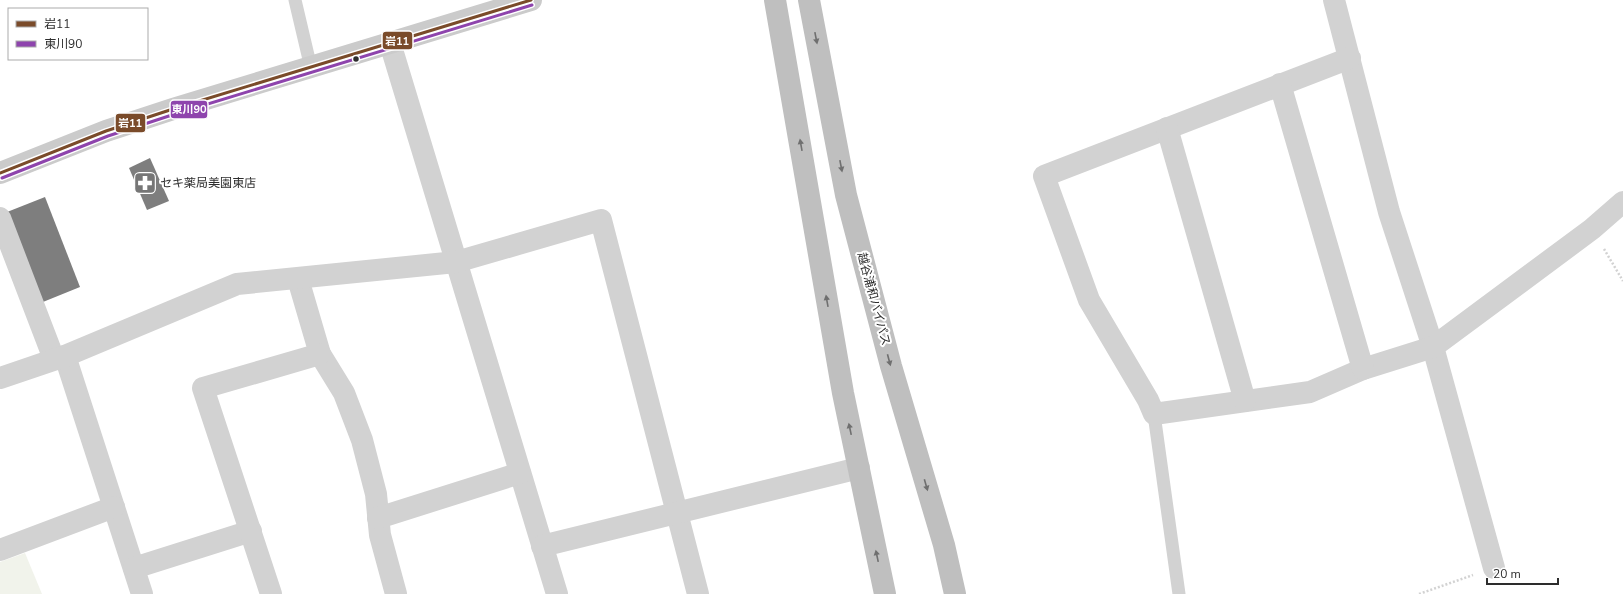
<svg xmlns="http://www.w3.org/2000/svg" width="1623" height="594" font-family="'Nunito Sans','Noto Sans JP',sans-serif">
<style>
.green{fill:#f1f3eb}
.building{fill:#7e7e7e}
.lines{fill:none;stroke-linecap:round;stroke-linejoin:round}
.path{stroke:#d2d2d2;stroke-width:2.5;stroke-dasharray:2 2;stroke-linecap:butt}
.lane{stroke:#d2d2d2;stroke-width:13}
.street{stroke:#d2d2d2;stroke-width:22}
.secondary{stroke:#cbcbcb;stroke-width:22}
.highway{stroke:#bfbfbf;stroke-width:22}
.bus-1-casing{stroke:#fff;stroke-width:6}
.bus-2-casing{stroke:#fff;stroke-width:6}
.bus-1{stroke:#7a4b2a;stroke-width:3}
.bus-2{stroke:#8e44ad;stroke-width:3}
.oneway{fill:#6f6f6f}
.bus-dot{fill:#2d2d2d;stroke:#fff;stroke-width:1.5}
.labels{text-anchor:middle;dominant-baseline:central;stroke-width:4;stroke-linejoin:round;paint-order:stroke}
.poi-label{font-size:12px;fill:#2d2d2d;stroke:#fff;text-anchor:start}
.street-label{font-size:12px;fill:#2d2d2d;stroke:#fff}
.line-badge{stroke:#fff;stroke-width:1.5}
.badge-label{font-size:11px;text-anchor:middle;font-weight:bold;fill:#fff}
</style>
<rect width="100%" height="100%" fill="#fff"/>
<path class="green" d="M25 553 42 594H0V562Z"/>
<g class="building">
<path d="M150 158 169 201 147 210 129 168Z"/>
<path d="M45 197 80 287 38 304 2 214Z"/>
</g>
<g class="lines">
<g class="path">
<path d="M1604 249 1623 281"/>
<path d="M1419 594 1473 575"/>
</g>
<g class="lane">
<path d="M295 0 311 68"/>
<path d="M1154 414 1179 594"/>
</g>
<g class="street">
<path d="M1334 0 1389 212 1433 347 1494 568"/>
<path d="M390 43 557 594"/>
<path d="M1350 58 1044 176 1089 300 1148 400 1154 414 1310 392 1363 369 1433 347 1592 229 1623 202"/>
<path d="M1280 84 1363 369"/>
<path d="M1167 128 1245 401"/>
<path d="M0 218 54 359"/>
<path d="M298 279 320 354 344 393 362 440 376 494 380 535 396 594"/>
<path d="M65 356 142 594"/>
<path d="M0 378 65 356 237 284 456 262 601 220 698 594"/>
<path d="M378 518 520 473"/>
<path d="M542 546 859 468"/>
<path d="M0 550 114 507"/>
<path d="M134 568 251 531"/>
<path d="M271 594 203 388 320 354"/>
</g>
<path class="secondary" d="M0 173 106 131 173 109 531 0"/>
<g class="highway">
<path d="M775 0 843 393 885 594"/>
<path d="M809 0 846 195 891 366 944 545 955 594"/>
</g>
<g class="bus-1-casing">
<path id="bus-1" d="M0 173 106 131 173 109 531 0"/>
</g>
<g class="bus-2-casing">
<path id="bus-2" d="M2 178 108 136 175 114 532 5"/>
</g>
<use href="#bus-1" class="bus-1"/>
<use href="#bus-2" class="bus-2"/>
</g>
<defs><path id="oneway-solid" d="M-6-.8H1V-3.2L6.5 0L1 3.2V.8H-6Z"/></defs>
<g class="oneway">
<use href="#oneway-solid" transform="translate(816 38) rotate(79)"/>
<use href="#oneway-solid" transform="translate(801 145) rotate(-100)"/>
<use href="#oneway-solid" transform="translate(841 166) rotate(79)"/>
<use href="#oneway-solid" transform="translate(827 301) rotate(-100)"/>
<use href="#oneway-solid" transform="translate(889 360) rotate(75)"/>
<use href="#oneway-solid" transform="translate(850 429) rotate(-102)"/>
<use href="#oneway-solid" transform="translate(926 485) rotate(74)"/>
<use href="#oneway-solid" transform="translate(877 556) rotate(-102)"/>
</g>
<defs>
<g id="pharmacy-square" transform="scale(1.15)"><rect x="-9" y="-9" width="18" height="18" rx="4" fill="#767676" stroke="#fff"/><path d="M-2-6h4v4h4v4h-4v4h-4v-4h-4v-4h4Z" fill="#fff"/></g>
</defs>
<g fill-rule="evenodd">
<use href="#pharmacy-square" x="145" y="183"/>
</g>
<circle class="bus-dot" cx="356" cy="59" r="3.5"/>
<g class="labels">
<g class="poi-label">
<text x="160" y="183">セキ薬局美園東店</text>
</g>
<g class="street-label">
<text transform="translate(874 299) rotate(75)">越谷浦和バイパス</text>
</g>
</g>
<g class="line-badge">
<rect x="382" y="31" width="31" height="19" rx="4" fill="#7a4b2a"/>
<rect x="170" y="100" width="38" height="19" rx="4" fill="#8e44ad"/>
<rect x="115" y="113" width="31" height="20" rx="4" fill="#7a4b2a"/>
</g>
<g class="badge-label">
<text x="397" y="45">岩11</text>
<text x="189" y="113">東川90</text>
<text x="130" y="127">岩11</text>
</g>
<rect x="8" y="8" width="140" height="52" fill="#ffffff" stroke="#ababab"/>
<rect x="16" y="21" width="20" height="6" fill="#7a4b2a" stroke="#ababab"/>
<text x="44" y="28" font-size="12" fill="#2d2d2d">岩11</text>
<rect x="16" y="41" width="20" height="6" fill="#8e44ad" stroke="#ababab"/>
<text x="44" y="48" font-size="12" fill="#2d2d2d">東川90</text>
<path d="M1487 578v6h71v-6" fill="none" stroke="#2d2d2d" stroke-width="2"/>
<text x="1493" y="578" font-size="12" fill="#2d2d2d" stroke="#ffffff" stroke-width="3" paint-order="stroke">20 m</text>
</svg>
